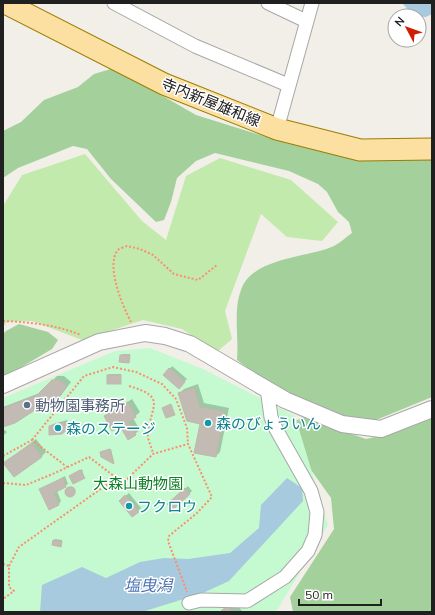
<svg xmlns="http://www.w3.org/2000/svg" width="435" height="615" font-family="Mulish,'Noto Sans JP',sans-serif">
<style>
.grass{fill:#c3eaad}
.forest{fill:#a4d09c}
.park{fill:#c5fad0}
.water{fill:#a7cade}
.shadow{fill:#0003}
.building{fill:#c1bbb3;stroke:#c2b7a9}
.lines{fill:none;stroke-linecap:round;stroke-linejoin:round}
.minor-casing{stroke:#a7a7a7;stroke-width:15}
.tertiary-casing{stroke:#a7a7a7;stroke-width:18}
.primary-casing{stroke:#9c7d00;stroke-width:23}
.path{stroke:#fa8f6f;stroke-width:2;stroke-dasharray:2 2;stroke-linecap:butt}
.minor{stroke:#fff;stroke-width:13}
.tertiary{stroke:#fff;stroke-width:16}
.primary{stroke:#fce0a1;stroke-width:21}
.service-dot{fill:#5c6f8a;stroke:#fff;stroke-width:1.5}
.culture-dot{fill:#0f9aa8;stroke:#fff;stroke-width:1.5}
.labels{text-anchor:middle;dominant-baseline:central;stroke-width:3;stroke-linejoin:round;paint-order:stroke}
.street-label{font-size:15px;fill:#202020;stroke:#fff}
.service-label{font-size:15px;fill:#4e5e75;stroke:#fff;text-anchor:start}
.culture-label{font-size:15px;fill:#0d838f;stroke:#fff;text-anchor:start}
.park-label{font-size:15px;fill:#0c8025;stroke:#fff}
.water-label{font-size:16px;font-style:italic;fill:#4c71b1;stroke:#fff}
</style>
<rect width="100%" height="100%" fill="#f1efe7"/>
<path class="grass" d="M85 154 142 221 166 240 186 176 220 158 291 180 338 222 322 241 287 237 261 214 225 311 232 339 217 352 182 329 143 320 82 340 32 321 7 322 3 327V206L22 175Z"/>
<g class="forest">
<path d="M114 68 196 115 286 143 362 157 432 152V397L376 420 335 416 269 384 237 360C239 337 233 311 241 290 252 257 308 258 334 246 340 243 346 237 352 233L349 222 338 212 327 192 318 184 289 171 215 153 196 161 177 178 171 202 164 220 156 222 111 179 87 149 73 146 18 168 3 178V131L21 122 44 100 78 87 94 74Z"/>
<path d="M19 324 48 332 58 340 52 349 3 378V334L6 331Z"/>
<path d="M302 417 366 439 394 433 432 417V612H293L290 597 334 529 331 498 299 453 290 425Z"/>
</g>
<path class="park" d="M150 348 203 369 295 416 328 525 276 612H3V398L115 351Z"/>
<g class="water">
<path d="M402 3H432V14L426 17 414 16Z"/>
<path d="M287 478 302 488 303 501 229 581 203 593 142 612H40L42 585 82 567 106 578 140 562 164 558 188 559 230 553 259 528 261 505Z"/>
</g>
<g class="shadow">
<path d="M122 354H130V360L120 361Z"/>
<path d="M172 366 187 379 179 387 165 375Z"/>
<path d="M109 374H121V382L120 383 108 375Z"/>
<path d="M57 376H64L71 382 56 402H46L3 424V407L42 392Z"/>
<path d="M198 384 204 403 229 408 220 452 216 456 201 423 180 393 184 389Z"/>
<path d="M132 399 140 412 133 418 140 430 128 439 120 425 105 416Z"/>
<path d="M67 420 70 426 61 433 50 426 53 424Z"/>
<path d="M3 429 7 432 3 436Z"/>
<path d="M36 439 46 452 41 457 5 463Z"/>
<path d="M111 449 114 462 101 452Z"/>
<path d="M82 469 84 477 70 476 71 475Z"/>
<path d="M65 476 68 484 57 491 61 501 59 504 41 489Z"/>
<path d="M188 486 192 491 173 509 171 501Z"/>
<circle cx="71" cy="491" r="4.5"/>
<path d="M129 493 141 508 138 511 123 498Z"/>
<path d="M55 539 62 540 61 546 53 545Z"/>
<path d="M233 601 243 612H220L221 611Z"/>
</g>
<g class="building">
<path d="M120 355H130L129 363 119 362Z"/>
<path d="M169 368 185 382 179 389 163 375Z"/>
<rect x="107" y="375" width="14" height="9"/>
<path d="M52 380H59L67 386 52 407 46 403 15 423 3 427V408L36 396Z"/>
<path d="M194 388 200 407 225 412 216 457 194 453 200 424 187 421 178 393Z"/>
<path d="M128 402 136 417 129 422 136 435 128 440 120 426 112 431 104 416Z"/>
<path d="M171 404 175 415 166 418 162 408Z"/>
<path d="M64 422 67 430 62 434 49 435V426Z"/>
<path d="M32 443 42 457 14 477 3 463Z"/>
<path d="M110 449 114 464 101 457 100 452Z"/>
<path d="M80 470 85 478 73 484 69 476Z"/>
<path d="M63 478 66 487 54 493 59 505 49 510 39 489Z"/>
<circle cx="70" cy="492" r="5"/>
<path d="M185 488 190 494 173 510 167 504Z"/>
<path d="M125 495 139 512 132 517 119 501Z"/>
<path d="M53 540 62 541 61 547 52 545Z"/>
<path d="M227 606 233 612H220Z"/>
</g>
<g class="lines">
<g class="minor-casing">
<g id="minor">
<path d="M114 3 195 46 288 85"/>
<path d="M268 3 306 21"/>
<path d="M277 129 312 3"/>
<path d="M189 603 201 600 247 601 285 577 308 551 315 535 317 512 311 491 276 429 271 417 267 388"/>
</g>
</g>
<g class="tertiary-casing">
<path id="tertiary" d="M3 385 99 342 145 333 165 336 190 344 285 400 342 424 381 429 432 409"/>
</g>
<g class="primary-casing">
<path id="primary" d="M5 3 164 84 277 129 360 150 432 149"/>
</g>
<g class="path">
<path d="M3 321C30 322 56 325 81 335"/>
<path d="M131 322C123 307 105 265 118 250 120 248 125 247 127 246L140 249 153 255 174 274 198 280 217 265"/>
<path d="M129 386C167 397 151 405 148 433 147 440 152 447 153 454"/>
<path d="M32 440 84 376 113 367 136 372 162 384 176 399 187 428 188 444"/>
<path d="M3 456 32 440 67 467"/>
<path d="M3 483 26 485 55 473 89 457 123 483 153 454 188 444 212 497 197 513 169 536 168 541 187 592"/>
<path d="M3 564 9 566V587L14 591 3 599"/>
<path d="M9 566 19 547 116 478"/>
</g>
<use href="#minor" class="minor"/>
<use href="#tertiary" class="tertiary"/>
<use href="#primary" class="primary"/>
</g>
<circle class="service-dot" cx="27" cy="405" r="4"/>
<g class="culture-dot">
<circle cx="208" cy="423" r="4"/>
<circle cx="58" cy="428" r="4"/>
<circle cx="129" cy="506" r="4"/>
</g>
<g class="labels">
<g class="street-label">
<text transform="translate(211 102) rotate(22)">寺内新屋雄和線</text>
</g>
<g class="service-label">
<text x="35" y="405">動物園事務所</text>
</g>
<g class="culture-label">
<text x="216" y="423">森のびょういん</text>
<text x="66" y="428">森のステージ</text>
<text x="137" y="506">フクロウ</text>
</g>
<g class="park-label">
<text x="138" y="483">大森山動物園</text>
</g>
<g class="water-label">
<text x="148" y="585">塩曳潟</text>
</g>
</g>
<rect width="435" height="615" fill="none" stroke="#202020" stroke-width="8"/>
<g transform="translate(407 28) rotate(311)"><circle r="19" fill="#ffffff" stroke="#a6a6a6"/>
<path d="M0-3L7 15L0 10L-7 15Z" fill="#d01c00"/>
<text y="-6" font-size="11" font-weight="bold" text-anchor="middle" fill="#202020">N</text>
</g>
<path d="M299 599v6h82v-6" fill="none" stroke="#202020" stroke-width="2"/>
<text x="305" y="599" font-size="12" fill="#202020" stroke="#ffffff" stroke-width="3" paint-order="stroke">50 m</text>
</svg>
